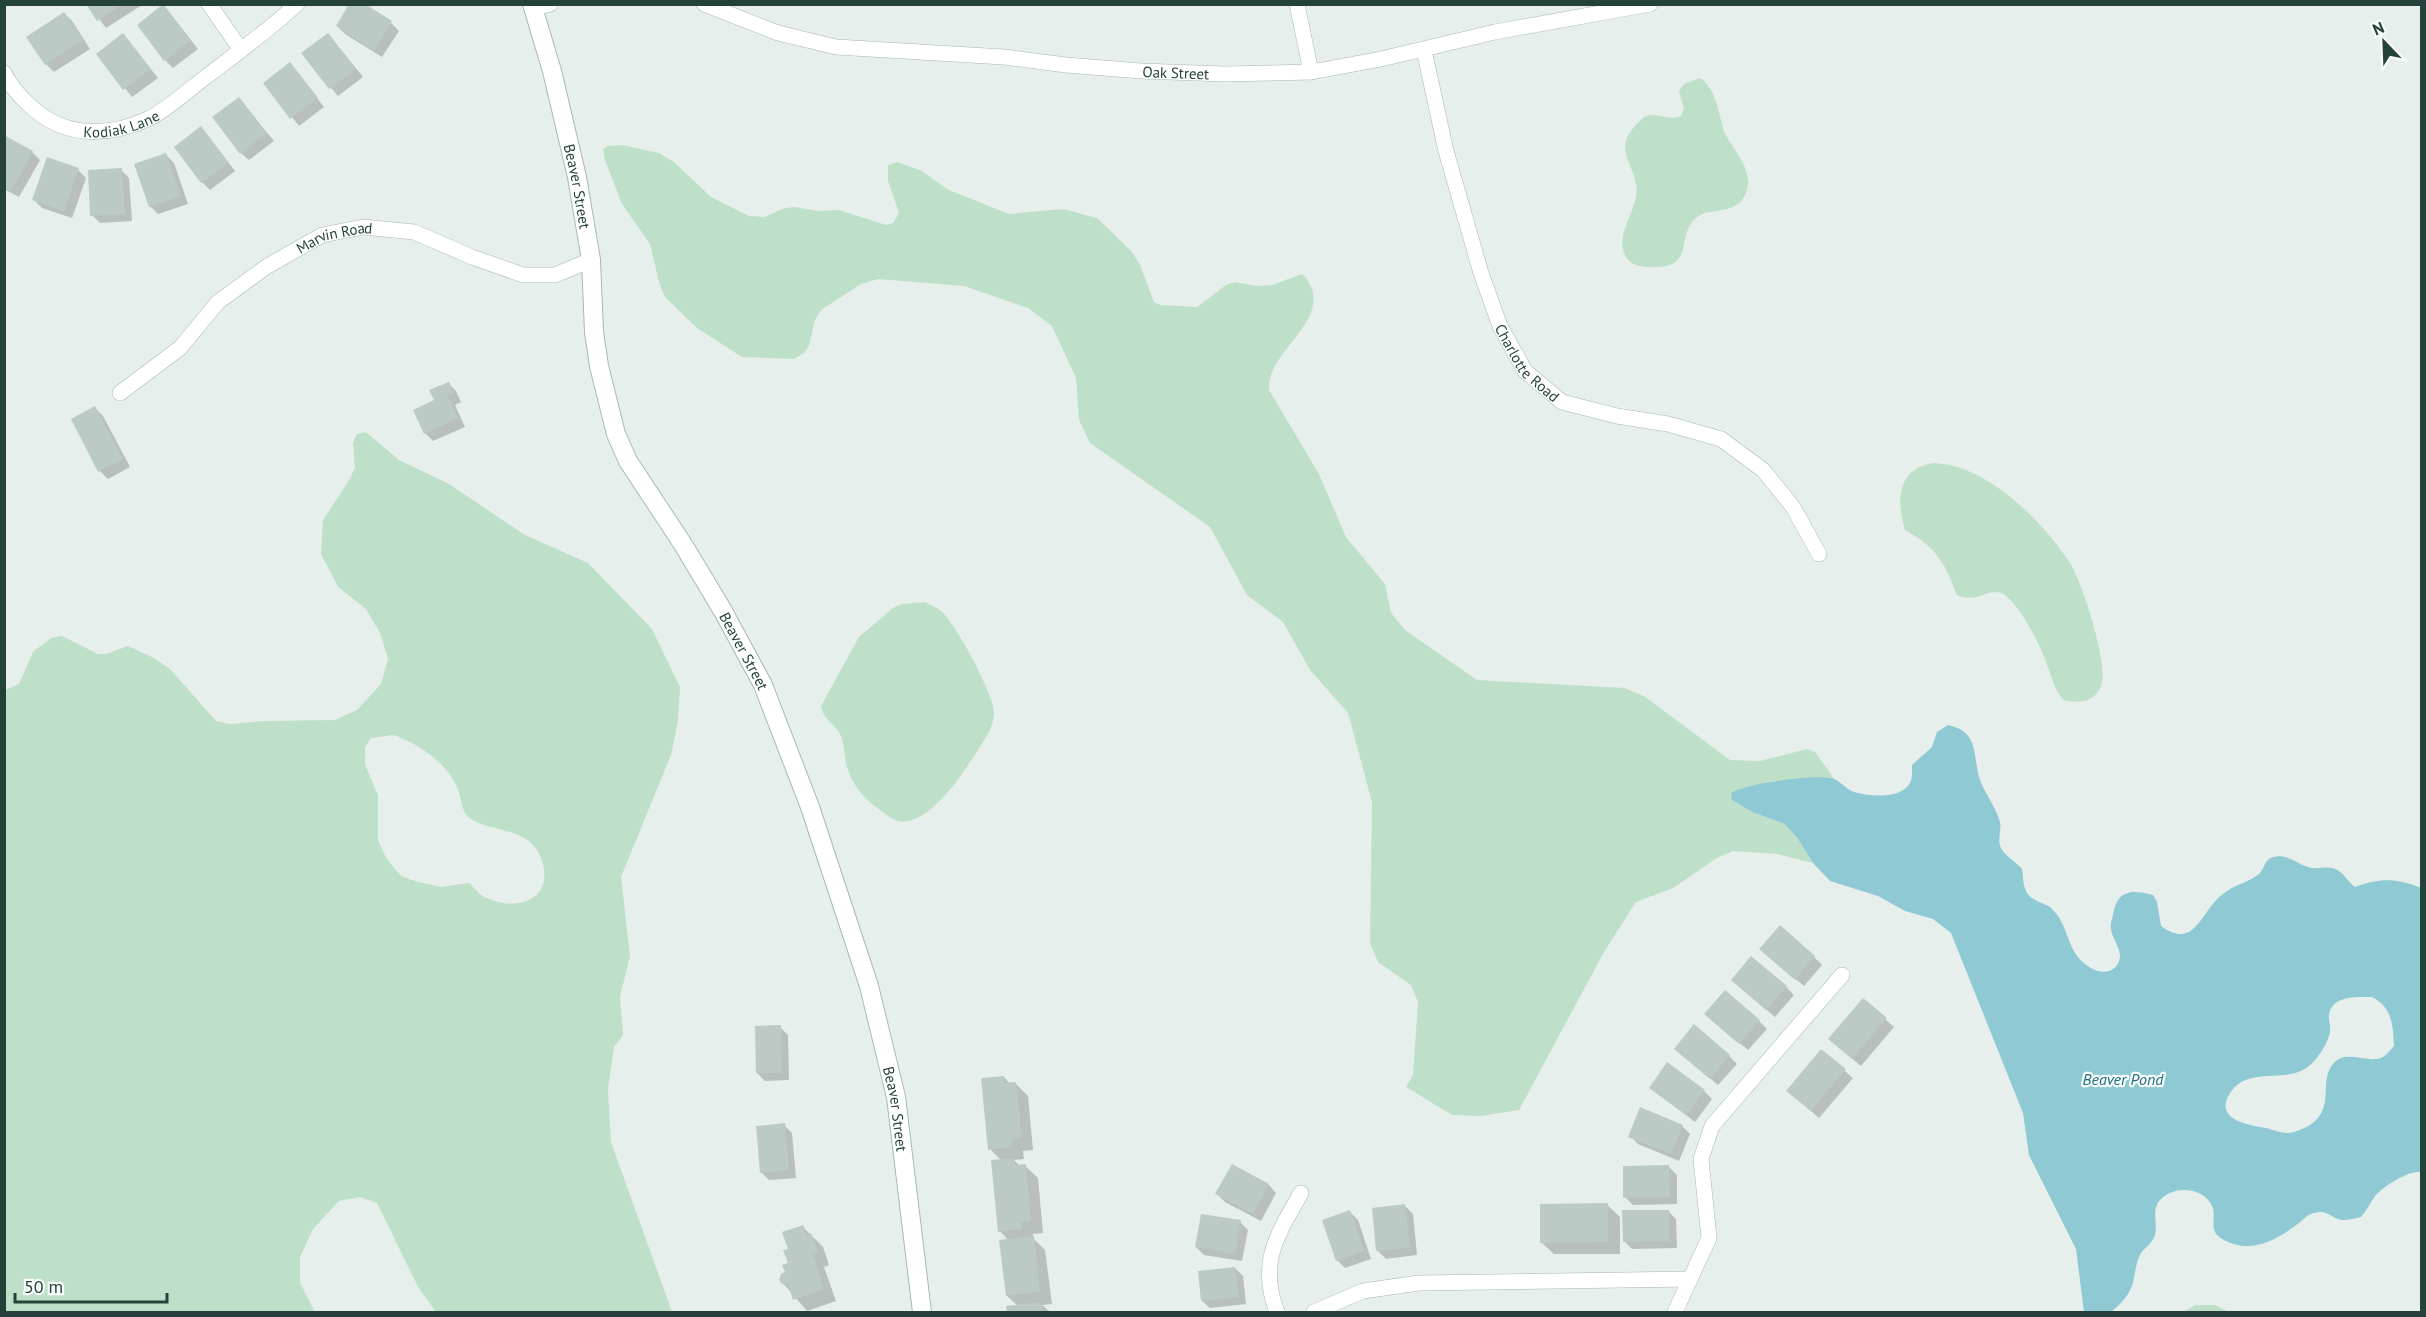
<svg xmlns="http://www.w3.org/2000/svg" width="2426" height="1317" font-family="'PT Sans',sans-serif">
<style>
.green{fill:#bfe0c8;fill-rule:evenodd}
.water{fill:#8ec9d4;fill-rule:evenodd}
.shadow{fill:#0003}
.building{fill:#bbcac4}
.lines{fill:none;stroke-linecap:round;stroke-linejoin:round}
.street-casing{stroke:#a8b8b2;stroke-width:16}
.secondary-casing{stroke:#a4bbb3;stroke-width:20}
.street{stroke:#fff;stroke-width:15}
.secondary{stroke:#fff;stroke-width:18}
.labels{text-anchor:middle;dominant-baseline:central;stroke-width:4.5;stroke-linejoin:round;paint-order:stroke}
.street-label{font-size:15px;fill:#24423a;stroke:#f7fbf9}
.water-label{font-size:16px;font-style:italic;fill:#1c6f80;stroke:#f7fbf9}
</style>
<rect width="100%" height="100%" fill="#e6efeb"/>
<g class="green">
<path d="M1700 78C1717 89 1718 113 1724 131 1731 147 1746 161 1748 179 1749 183 1747 189 1746 193 1736 217 1710 206 1696 218 1675 236 1697 270 1649 267 1639 266 1632 266 1626 257 1612 233 1642 208 1636 183 1631 160 1614 148 1636 125 1641 120 1643 116 1651 115 1662 114 1670 121 1681 116L1684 109 1679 91 1684 84Z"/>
<path d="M622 145 659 153 674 162 711 197 749 216 764 217 785 208 795 207 818 211 839 210 886 225 893 223 899 213 888 181V165L897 162 920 170 949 190 1009 214 1063 209 1097 218 1132 252 1140 265 1154 302 1161 305 1197 307 1226 285 1235 282 1257 286 1272 285 1302 274C1307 278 1309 283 1312 289 1324 325 1267 353 1269 390L1319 474 1346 537 1385 584 1391 613 1405 630 1477 680 1624 688 1644 696 1730 760 1760 761 1807 749 1815 752 1833 777 1774 781 1739 789 1732 800 1752 812 1785 824 1798 839 1813 863 1777 854 1733 851 1717 858 1673 888 1636 902 1604 952 1519 1110 1481 1116 1452 1115 1406 1087 1413 1075 1418 1002 1411 985 1378 962 1370 943 1372 802 1348 713 1310 670 1283 622 1247 595 1210 527 1090 443 1079 420 1076 378 1052 326 1028 308 964 286 878 279 861 284 821 310 815 320 809 346 804 353 794 359 742 357 697 328 666 298 660 286 650 244 622 204 605 160 603 149 608 146Z"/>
<path d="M366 432 399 460 449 484 525 535 588 563 652 629 680 687 678 720 671 755 621 877 630 956 620 997 623 1035 614 1047 608 1089 611 1142 672 1312H436L418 1287 377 1203 360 1197 339 1201 313 1229 300 1257V1283L315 1312H5V690L19 684 33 652 51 638 62 636 98 654H106L128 646 154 658 170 669 216 721 230 724 263 721 335 720 357 710 381 684 388 659 380 633 366 609 338 587 321 554 323 520 350 479 355 467 353 443 357 434ZM393 735C418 743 449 764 458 790 462 800 461 813 471 819 493 833 529 827 541 858 556 898 519 913 487 898 480 896 475 888 469 883L441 887 418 882 401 876 386 858 378 840V795L365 765V747L371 738Z"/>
<path d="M1934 463C1988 465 2042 521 2070 563 2082 581 2107 660 2102 682 2098 702 2079 704 2063 700 2054 688 2052 677 2046 662 2040 645 2018 600 2001 593 1987 588 1978 604 1957 595 1945 563 1936 547 1905 530 1896 501 1897 468 1934 463Z"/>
<path d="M925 602C930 605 936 607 941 611 956 624 992 691 994 711 995 727 982 743 974 756 960 778 927 827 898 821 891 819 884 813 879 809 864 799 854 787 848 770 844 760 845 749 842 739 838 724 824 723 821 706L859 637 893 608 902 604Z"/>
<path d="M2195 1305H2215L2229 1312H2184Z"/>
</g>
<path class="water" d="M1948 725C1980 732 1972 755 1980 780 1985 794 1996 807 2000 822 2002 831 1996 841 2002 850 2007 857 2016 862 2022 869 2024 885 2023 895 2039 902 2043 904 2048 905 2051 908 2072 927 2064 956 2095 970 2107 975 2120 969 2120 955 2119 946 2112 937 2111 929 2110 925 2112 919 2113 915 2117 890 2131 889 2153 895L2157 902 2161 926C2196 951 2200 911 2223 894 2233 885 2250 882 2259 874 2265 868 2264 860 2273 857 2289 853 2298 866 2312 868 2321 869 2330 865 2339 871 2345 875 2348 882 2355 887 2380 878 2396 878 2421 888V1172C2409 1170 2383 1187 2375 1196 2370 1203 2367 1210 2361 1217 2356 1218 2349 1220 2343 1220 2333 1220 2328 1209 2314 1213 2307 1214 2301 1222 2295 1226 2275 1241 2250 1254 2224 1240 2205 1230 2219 1218 2211 1204 2202 1187 2173 1185 2160 1200 2151 1210 2158 1224 2155 1235 2152 1243 2146 1247 2141 1253 2134 1264 2136 1281 2129 1292 2125 1300 2117 1307 2111 1312H2084L2076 1249 2029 1155 2023 1113 1951 933 1933 919 1905 911 1878 896 1830 881 1813 863 1798 839 1785 824 1752 812 1732 800 1731 793C1747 783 1811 775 1831 778 1839 779 1845 789 1854 792 1868 796 1895 799 1907 787 1913 782 1912 772 1912 765L1932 747 1937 732ZM2372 997C2392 1007 2393 1025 2394 1046 2390 1050 2386 1056 2381 1058 2366 1063 2345 1049 2333 1064 2318 1082 2336 1108 2310 1125 2305 1128 2294 1133 2288 1133 2281 1133 2273 1130 2266 1128 2249 1125 2213 1120 2230 1093 2248 1065 2286 1085 2309 1066 2318 1059 2328 1043 2330 1032 2331 1026 2328 1019 2329 1014 2333 995 2357 997 2372 997Z"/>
<g class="shadow">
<path d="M88 4H142V5L106 28Z"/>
<path d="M362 4 391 23 399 31 382 57 345 34 337 26Z"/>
<path d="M164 6 198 49 173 68 165 60Z"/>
<path d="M64 13 72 21 90 49 54 72 46 64Z"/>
<path d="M328 34 363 77 338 96 303 54Z"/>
<path d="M123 35 158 78 132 97 98 54Z"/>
<path d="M290 64 324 107 299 126 265 83Z"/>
<path d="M239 99 274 141 249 160 241 153Z"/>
<path d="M201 128 235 171 210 190 202 182Z"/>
<path d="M4 136 32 152 40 160 19 197 4 189Z"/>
<path d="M166 155 174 163 188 204 158 214 150 206Z"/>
<path d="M78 170 86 178 72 218 42 208 34 200Z"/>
<path d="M121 170 129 178 132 221 100 223 92 215Z"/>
<path d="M448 383 456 391 461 402 455 405 465 427 433 441 425 433 415 411 436 401Z"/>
<path d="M95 408 103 416 130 467 108 479 100 471Z"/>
<path d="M1769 957H1814L1822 965 1804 986Z"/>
<path d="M1786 987 1794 995 1775 1017 1741 988Z"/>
<path d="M1863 1000 1894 1027 1861 1066 1838 1047Z"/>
<path d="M1759 1021 1767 1029 1748 1050 1714 1022Z"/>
<path d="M780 1027 788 1035 789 1080 765 1081 757 1073Z"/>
<path d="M1821 1051 1853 1078 1819 1118 1796 1098Z"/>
<path d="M1684 1056H1729L1737 1064 1718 1085Z"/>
<path d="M1004 1077 1010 1084H1016L1028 1096 1033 1150 1023 1151 1024 1159 1014 1160 1020 1166H1025L1038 1178 1043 1233 1033 1234V1238L1045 1250 1052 1304 1042 1305 1050 1312H1009L1008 1308 1018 1306 1007 1296 1009 1241 1000 1231 1002 1161 990 1149Z"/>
<path d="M1651 1088 1704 1091 1712 1099 1695 1122Z"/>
<path d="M784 1125 792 1133 796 1178 769 1180 761 1172Z"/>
<path d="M1682 1126 1690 1134 1679 1161 1638 1144 1630 1136Z"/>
<path d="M1232 1166 1269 1185 1276 1193 1261 1221 1225 1202 1217 1194Z"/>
<path d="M1669 1167 1677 1175V1204L1633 1205 1625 1197Z"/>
<path d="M1607 1205 1620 1217V1254H1554L1541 1242Z"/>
<path d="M1405 1206 1413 1214 1417 1255 1386 1259 1378 1251Z"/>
<path d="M1668 1211 1676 1219 1677 1248 1632 1249 1624 1241Z"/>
<path d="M1350 1212 1358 1220 1371 1259 1345 1268 1337 1260Z"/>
<path d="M1240 1222 1248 1230 1242 1261 1204 1255 1196 1247Z"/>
<path d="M803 1227 823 1247 829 1265 824 1267 836 1301 807 1311 782 1282 790 1264V1250Z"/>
<path d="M1235 1268 1243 1276 1246 1304 1210 1308 1202 1301Z"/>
</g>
<g class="building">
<path d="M86 4H123L97 21Z"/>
<path d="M163 4 191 40 164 61 137 25Z"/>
<path d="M349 4H365L392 21 374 51 336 26Z"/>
<path d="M64 12 83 40 45 65 26 37Z"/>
<path d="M123 33 151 69 123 90 96 54Z"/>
<path d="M328 33 356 69 329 89 301 53Z"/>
<path d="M290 62 318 98 290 119 263 83Z"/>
<path d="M239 97 267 133 240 154 212 117Z"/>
<path d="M201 126 229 163 201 183 174 147Z"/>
<path d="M4 135 33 151 11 191 4 187Z"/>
<path d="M166 153 181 196 149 207 134 164Z"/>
<path d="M47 157 79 168 64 211 32 200Z"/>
<path d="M122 168 125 214 90 216 88 170Z"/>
<path d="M449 382 454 393 448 396 458 418 424 434 413 410 434 400 429 390Z"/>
<path d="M95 406 123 459 98 472 71 419Z"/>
<path d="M1780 925 1815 956 1795 980 1759 949Z"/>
<path d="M1751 956 1787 986 1766 1010 1731 980Z"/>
<path d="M1725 990 1760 1020 1739 1044 1704 1014Z"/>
<path d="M1863 998 1887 1018 1852 1059 1828 1039Z"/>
<path d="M1694 1024 1730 1055 1710 1079 1674 1049Z"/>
<path d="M781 1025 782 1073H756L755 1026Z"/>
<path d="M1821 1049 1846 1069 1811 1111 1786 1091Z"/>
<path d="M1667 1062 1705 1090 1686 1115 1649 1088Z"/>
<path d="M1004 1076 1005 1083 1016 1082 1022 1138 1012 1139V1147L988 1150 981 1078Z"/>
<path d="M1640 1107 1683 1125 1671 1154 1628 1137Z"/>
<path d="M785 1123 789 1170 760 1173 756 1126Z"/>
<path d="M1014 1158 1015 1165 1026 1164 1031 1221 1021 1222 1022 1229 998 1232 991 1160Z"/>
<path d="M1232 1164 1269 1184 1253 1214 1215 1194Z"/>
<path d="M1669 1165 1670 1197 1623 1198V1166Z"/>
<path d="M1608 1203V1242L1540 1243V1204Z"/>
<path d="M1405 1204 1410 1248 1376 1251 1372 1208Z"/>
<path d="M1350 1210 1364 1251 1336 1261 1322 1220Z"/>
<path d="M1622 1210H1669V1241L1623 1242Z"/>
<path d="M1201 1214 1241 1220 1235 1254 1195 1247Z"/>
<path d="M803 1225 807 1235 811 1233 818 1253 813 1255 824 1289 793 1300 788 1285 782 1284 779 1280 781 1274 785 1272 782 1265 788 1263 783 1250 788 1249 782 1232Z"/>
<path d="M1034 1236 1040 1292 1006 1296 999 1240Z"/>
<path d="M1235 1267 1239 1297 1201 1301 1198 1271Z"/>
<path d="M1041 1302 1042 1312H1007L1006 1306Z"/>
</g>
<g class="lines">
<g class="street-casing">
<g id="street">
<path d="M209 4 241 50"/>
<path id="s1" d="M704 4 778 33 836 47 1004 57 1066 65 1141 71 1224 74 1311 72 1381 59 1495 32 1650 4"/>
<path d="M1297 4 1311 72"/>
<path d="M533 8 550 4"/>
<path id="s2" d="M1424 50 1446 151 1481 273 1500 326 1525 371 1562 402 1617 416 1668 424 1721 439 1763 470 1793 507 1819 554"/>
<path id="s3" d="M4 73C11 88 23 100 36 111 69 138 111 136 148 119 167 110 193 86 211 73 240 51 270 29 297 4"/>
<path id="s4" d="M120 393 180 348 218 302 266 267 322 235 363 227 414 232 472 257 523 275H555L591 260"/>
<path d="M1277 1312C1258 1262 1277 1236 1301 1193"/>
<path d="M1314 1312 1363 1291 1419 1283 1690 1279"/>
<path d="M1675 1312 1709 1238 1701 1159 1712 1126 1842 975"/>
</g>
</g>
<g class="secondary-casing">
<g id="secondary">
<path id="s5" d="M532 4 552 71 577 177 591 260 594 332 599 366 616 434 628 461 684 546 723 611 763 685 810 807 869 986 896 1097 922 1312"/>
</g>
</g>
<use href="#street" class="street"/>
<use href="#secondary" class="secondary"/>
</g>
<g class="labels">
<g class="street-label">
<text stroke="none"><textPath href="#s1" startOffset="480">Oak Street</textPath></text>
<text stroke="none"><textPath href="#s3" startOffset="141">Kodiak Lane</textPath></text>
<text stroke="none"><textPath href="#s5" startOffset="188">Beaver Street</textPath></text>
<text stroke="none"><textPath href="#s4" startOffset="270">Marvin Road</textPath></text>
<text stroke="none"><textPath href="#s2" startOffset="333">Charlotte Road</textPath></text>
<text stroke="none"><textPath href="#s5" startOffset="692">Beaver Street</textPath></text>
<text stroke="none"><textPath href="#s5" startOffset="1176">Beaver Street</textPath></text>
</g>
<g class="water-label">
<text x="2123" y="1079">Beaver Pond</text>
</g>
</g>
<rect width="2426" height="1317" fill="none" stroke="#24423a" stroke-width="12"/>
<g transform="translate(2384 42) rotate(337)" stroke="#f7fbf9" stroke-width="4.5" paint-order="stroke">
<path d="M0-4.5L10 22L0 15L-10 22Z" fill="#24423a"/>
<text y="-9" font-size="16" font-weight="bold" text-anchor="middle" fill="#24423a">N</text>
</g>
<path d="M15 1293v9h152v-9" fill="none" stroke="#24423a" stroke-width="3"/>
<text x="24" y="1293" font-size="18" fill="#24423a" stroke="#f7fbf9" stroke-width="4.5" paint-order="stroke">50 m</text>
</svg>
